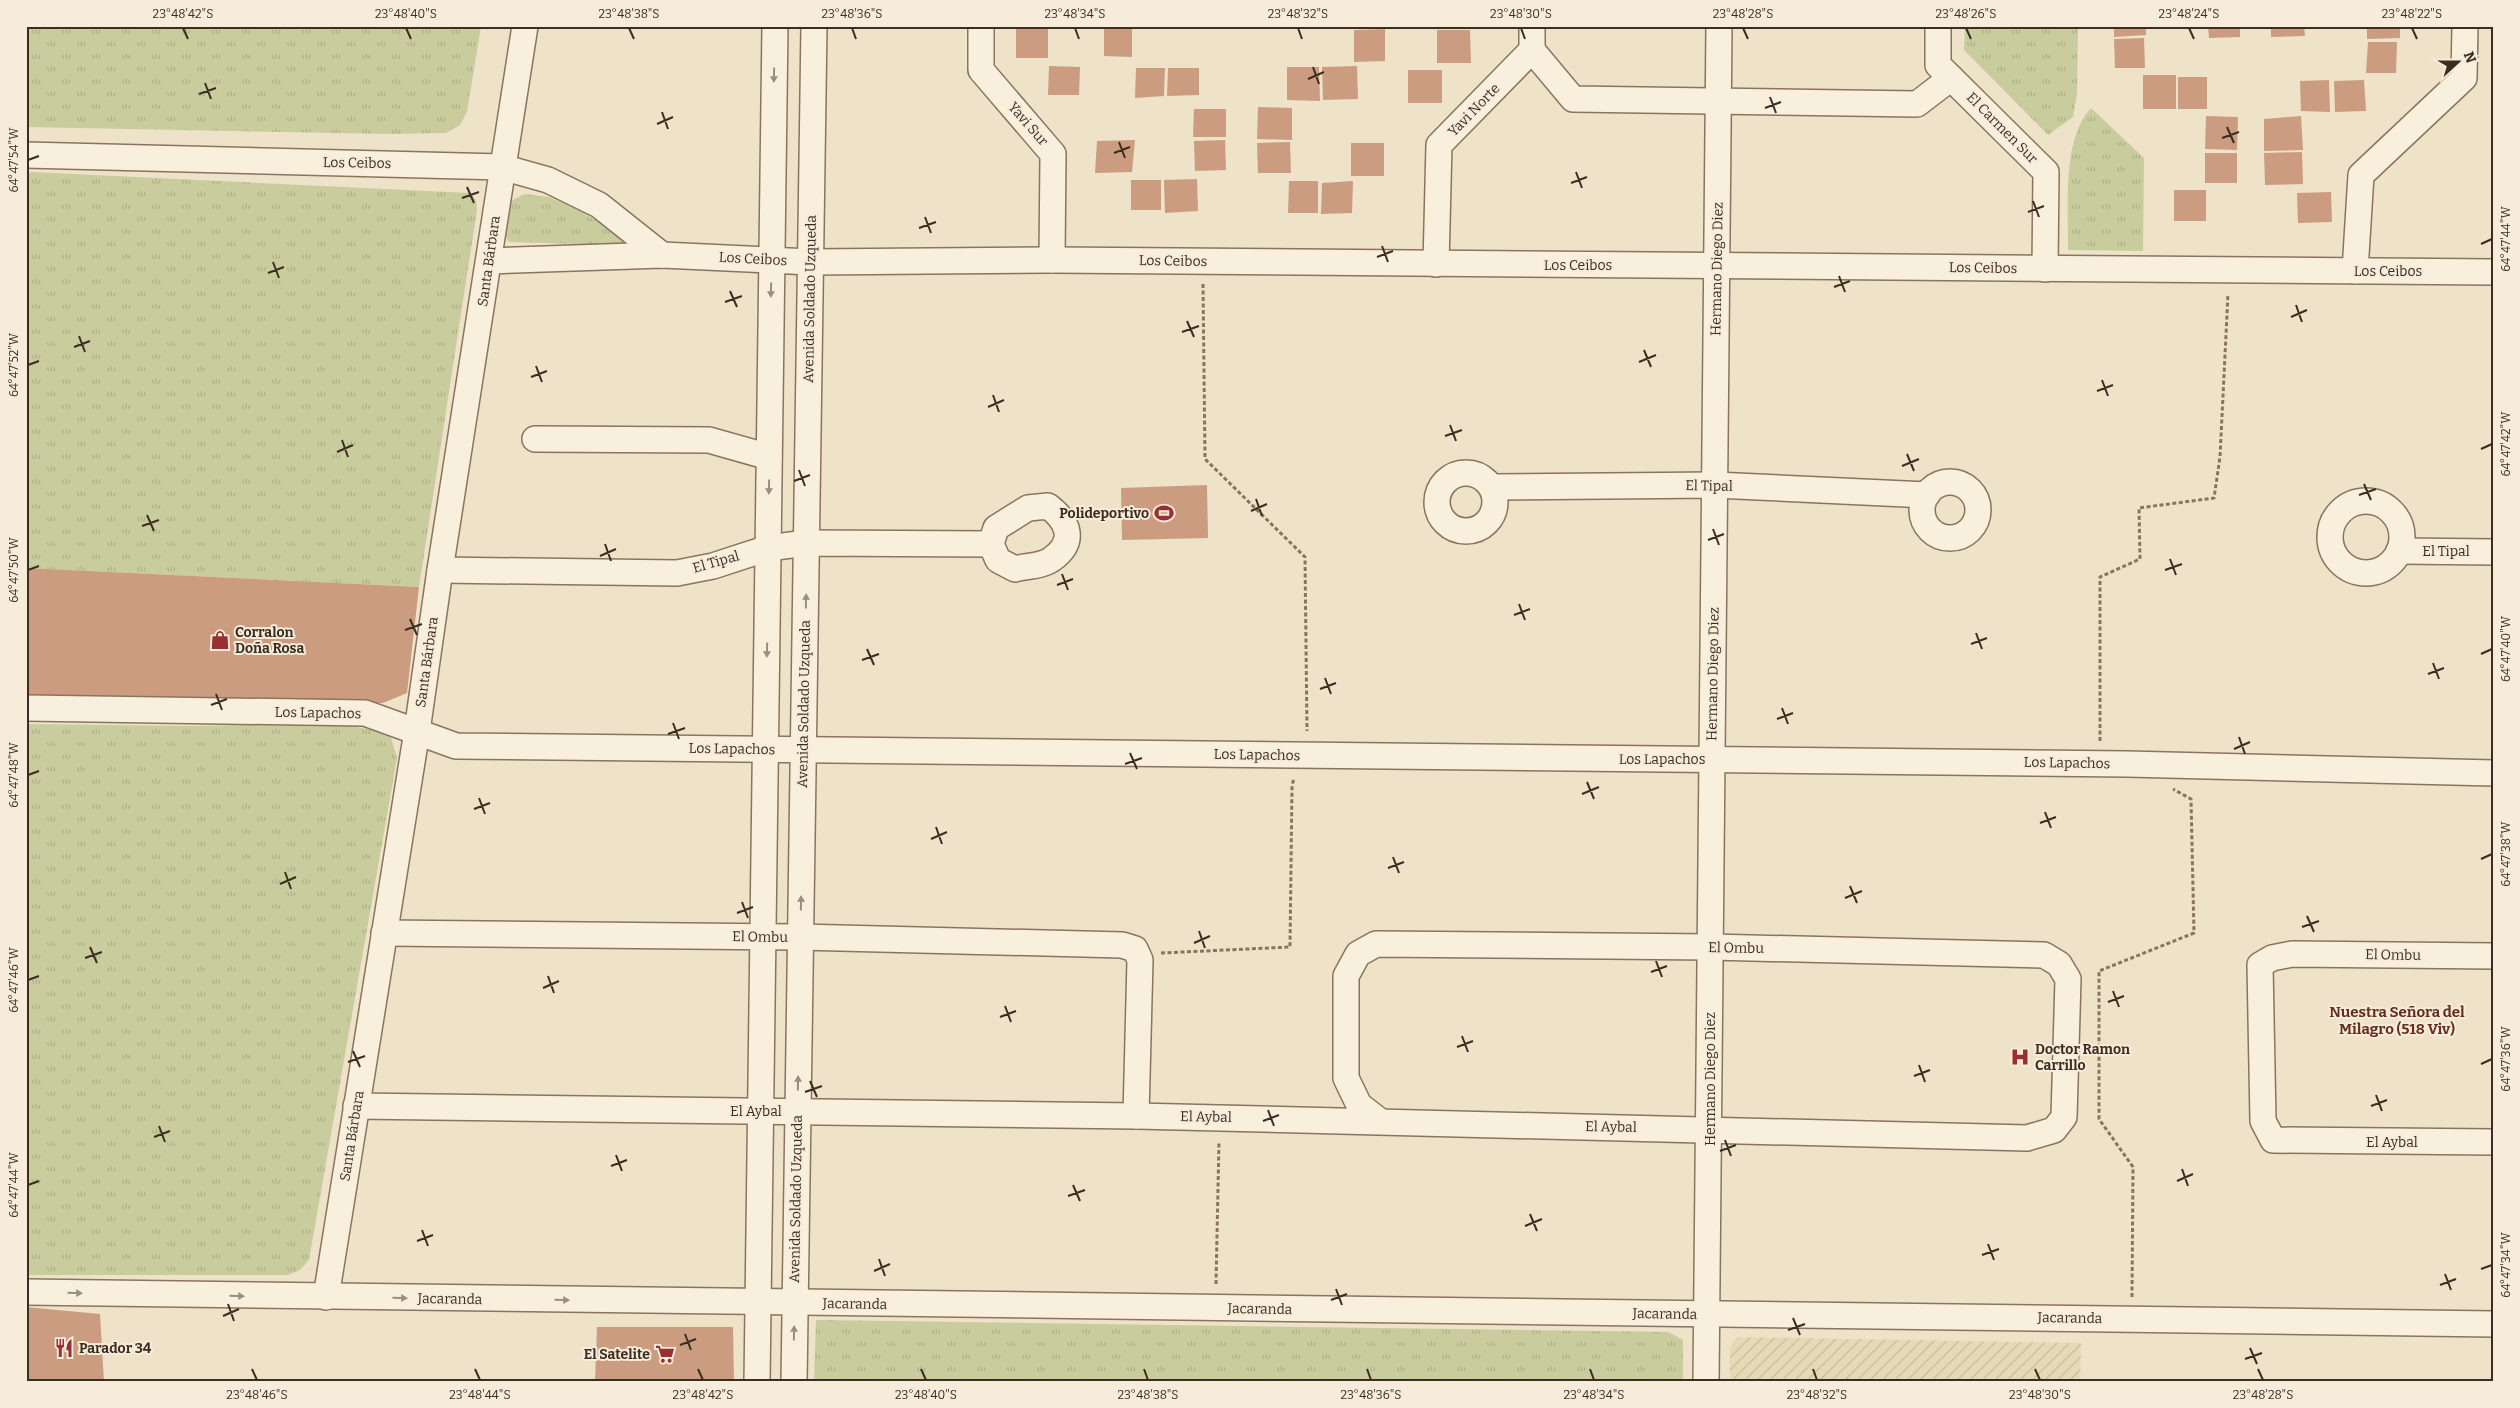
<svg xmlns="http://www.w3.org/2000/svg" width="2520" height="1408" font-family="Bitter,serif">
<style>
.farmland{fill:url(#farmland-furrows)}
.park{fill:url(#park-tufts)}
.building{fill:#cc9c80}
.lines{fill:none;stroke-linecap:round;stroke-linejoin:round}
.minor-casing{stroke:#8b745e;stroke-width:28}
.path{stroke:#8b745e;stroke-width:3;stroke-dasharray:4 2.5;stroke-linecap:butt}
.minor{stroke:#f9efdd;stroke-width:25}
.oneway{fill:#9a8e7f}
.ticks{fill:none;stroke:#3b2d21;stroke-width:2}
.labels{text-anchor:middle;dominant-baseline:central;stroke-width:4;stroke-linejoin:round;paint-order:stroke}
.street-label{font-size:14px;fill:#3b2d21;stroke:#f6ecd9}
.poi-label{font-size:14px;font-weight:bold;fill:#3b2d21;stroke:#f6ecd9;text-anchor:start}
.neighbourhood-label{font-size:15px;font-weight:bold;fill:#682d21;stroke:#f6ecd9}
.neatline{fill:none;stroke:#3b2d21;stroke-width:2}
.ticks-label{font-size:12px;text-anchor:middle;fill:#3b2d21}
</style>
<defs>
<pattern id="farmland-furrows" width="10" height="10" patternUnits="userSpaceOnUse" patternTransform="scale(1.25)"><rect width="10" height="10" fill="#e4dbb6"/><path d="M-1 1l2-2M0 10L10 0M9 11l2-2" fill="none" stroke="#c4bc9c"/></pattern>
<pattern id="park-tufts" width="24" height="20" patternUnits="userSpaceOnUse" patternTransform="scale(1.25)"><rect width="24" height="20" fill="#c9cd9d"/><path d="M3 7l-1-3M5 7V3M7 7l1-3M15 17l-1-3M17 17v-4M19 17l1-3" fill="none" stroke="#aeb087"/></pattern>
</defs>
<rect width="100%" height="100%" fill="#eee2c9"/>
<path class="farmland" d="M1738 1337 2081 1343 2080 1382H1730V1347Z"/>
<g class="park">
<path d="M26 26H481L467 112 460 125 446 133 390 134 26 127Z"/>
<path d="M1965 26H2078L2077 94 2073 117 2048 135 1964 50Z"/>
<path d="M2091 108 2144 158 2143 251 2068 250C2069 208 2061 140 2091 108Z"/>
<path d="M32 172 469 193 476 200 477 210 419 587 26 568V174Z"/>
<path d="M524 194 549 197 578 210 640 246 509 242 504 235 508 205 511 201Z"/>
<path d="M338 723 386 733 391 737 397 758 309 1260 300 1270 288 1275H26V724L195 726Z"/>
<path d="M816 1320 1668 1332 1683 1340V1382H814Z"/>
</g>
<g class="building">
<path d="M1104 26H1132V57L1104 56Z"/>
<path d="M2114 26H2146V35L2114 37Z"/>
<path d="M2208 26H2240V37L2209 38Z"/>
<path d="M2271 26H2304L2305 36 2271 37Z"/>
<path d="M2367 26H2400V38L2367 39Z"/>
<rect x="1016" y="28" width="32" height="30"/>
<path d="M1385 29V61L1354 62V30Z"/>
<path d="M1437 30H1470L1471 63H1437Z"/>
<path d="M2144 38 2145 68H2115L2114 39Z"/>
<path d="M2368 42H2397L2396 73H2366Z"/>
<path d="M1049 66 1080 67 1079 95H1048Z"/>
<path d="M1357 66 1358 99 1323 100 1322 67Z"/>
<path d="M1287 67H1319L1320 101 1287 100Z"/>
<path d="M1136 68H1165L1164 96 1135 98Z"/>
<path d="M1168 68H1199V95L1167 96Z"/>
<rect x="1408" y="70" width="34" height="33"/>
<rect x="2143" y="75" width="33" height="34"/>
<rect x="2178" y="77" width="29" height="32"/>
<path d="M2329 80 2330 112 2301 111 2300 81Z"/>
<path d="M2364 80 2366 111 2335 112 2334 81Z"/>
<path d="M1258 107 1292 108V140L1257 139Z"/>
<path d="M1194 109H1226V137H1193Z"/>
<path d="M2206 116 2238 117 2237 150 2205 149Z"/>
<path d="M2301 116 2303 150 2264 151V119Z"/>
<path d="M1135 140 1132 172 1095 173 1097 141Z"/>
<path d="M1225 140 1226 170 1195 171 1194 141Z"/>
<path d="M1290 142 1291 173H1258L1257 143Z"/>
<rect x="1351" y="143" width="33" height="33"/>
<path d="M2302 152 2303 184 2265 185 2264 153Z"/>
<rect x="2205" y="153" width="32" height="30"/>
<path d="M1197 179 1198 211 1165 213 1164 180Z"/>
<rect x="1131" y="180" width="30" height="30"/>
<path d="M1289 181H1318V213H1288Z"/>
<path d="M1353 181 1352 213 1321 214 1322 183Z"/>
<rect x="2174" y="190" width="32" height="31"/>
<path d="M2331 192 2332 222 2298 223 2297 193Z"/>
<path d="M1207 485 1208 538 1122 540 1121 488Z"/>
<path d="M26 568 419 587 407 693 383 703H26Z"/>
<path d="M26 1307 100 1314 104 1382H26Z"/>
<path d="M597 1327H733L734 1382H595Z"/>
</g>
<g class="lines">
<g class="minor-casing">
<g id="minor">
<path d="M981 26V70L1053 154 1052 260"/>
<path d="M1938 26V65L2046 172 2045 269"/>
<path d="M1532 50 1573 99 1917 104 1951 78"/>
<path d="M26 155 502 167 548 180 599 205 662 255"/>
<path d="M489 261 662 255 811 262 1052 260 2494 272"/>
<path d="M1436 264 1439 145 1532 50V26"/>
<path d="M2355 271 2361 175 2464 78 2465 26"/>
<path d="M535 439 709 440 769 457"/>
<circle cx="1466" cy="502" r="29"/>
<circle cx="1950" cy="510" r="28"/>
<path d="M1492 487 1715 485 1927 495"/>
<circle cx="2366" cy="537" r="36"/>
<path d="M2399 551 2494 552"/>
<path d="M440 570 677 573 713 566 768 548 806 543 991 544 998 560 1015 569C1026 566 1043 566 1052 559 1077 541 1068 521 1048 506L1028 508 996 528 991 544"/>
<path d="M26 708 365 713 456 746 2127 764 2494 773"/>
<path d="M384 933 800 937 1122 945 1135 949 1140 960 1136 1116"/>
<path d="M2494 956 2292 954 2272 958 2260 965 2263 1121 2273 1140 2494 1142"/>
<path d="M356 1106 1136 1116 2027 1138 2054 1130 2064 1117 2068 979 2059 964 2044 955 1711 947 1376 944 1358 954 1346 976V1078L1359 1105 1381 1122"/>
<path d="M26 1292 2494 1324"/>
<path d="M326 1297 417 731 440 570 525 26"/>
<path d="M757 1382 775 26"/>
<path d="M794 1382 814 26"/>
<path d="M1706 1382 1719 26"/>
</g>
</g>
<g class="path">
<path d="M1203 284 1205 459 1305 557 1307 731"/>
<path d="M2100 741V577L2140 559 2139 508 2214 498 2220 457 2228 294"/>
<path d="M1161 953 1290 947 1292 786 1294 778"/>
<path d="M1216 1284 1219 1141"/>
<path d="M2132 1297 2133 1167 2099 1119V971L2194 933 2191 799 2173 789"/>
</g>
<use href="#minor" class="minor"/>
</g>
<defs><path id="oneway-solid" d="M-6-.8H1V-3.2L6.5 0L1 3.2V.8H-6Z" transform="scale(1.25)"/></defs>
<g class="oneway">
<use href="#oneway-solid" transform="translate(774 75) rotate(91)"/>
<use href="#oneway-solid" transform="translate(771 290) rotate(91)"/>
<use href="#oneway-solid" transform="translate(769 487) rotate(91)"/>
<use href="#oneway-solid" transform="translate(806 601) rotate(-89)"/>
<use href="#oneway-solid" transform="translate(767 650) rotate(91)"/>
<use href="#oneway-solid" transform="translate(801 903) rotate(-89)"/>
<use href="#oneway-solid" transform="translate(798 1083) rotate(-89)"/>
<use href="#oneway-solid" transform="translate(75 1293) rotate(1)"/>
<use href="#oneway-solid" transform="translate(237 1296) rotate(1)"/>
<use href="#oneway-solid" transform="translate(400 1298) rotate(1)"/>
<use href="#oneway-solid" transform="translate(562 1300) rotate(1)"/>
<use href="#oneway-solid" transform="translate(794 1333) rotate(-89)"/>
</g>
<path class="ticks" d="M183 28 188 39M406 28 411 39M629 28 634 39M852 28 856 39M1075 28 1079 39M1298 28 1302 39M1521 28 1525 39M1743 28 1748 39M1966 28 1971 39M2189 28 2194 39M2412 28 2417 39M1313 67 1319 84M1308 79 1324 72M205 83 211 99M199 94 216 88M1770 97 1776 113M1765 108 1781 102M662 112 668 129M657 124 673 117M2227 127 2234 143M2222 138 2239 132M1119 142 1125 158M1114 153 1130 147M28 160 39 156M1576 172 1582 188M1571 183 1587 177M467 187 474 203M462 198 479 192M2033 201 2039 217M2028 212 2044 206M925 217 931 233M919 228 936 222M2481 244 2492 239M1382 246 1388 262M1377 257 1393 251M273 262 279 278M268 273 284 267M1839 276 1845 292M1834 287 1850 281M730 291 737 307M725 302 742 296M2296 305 2302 322M2291 317 2307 310M1187 321 1194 337M1182 332 1199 326M79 336 85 352M74 347 90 341M1644 350 1651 367M1639 362 1656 355M28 365 39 361M536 366 542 382M531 377 547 371M2102 380 2108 396M2097 391 2113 385M993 395 999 412M988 407 1004 400M1450 425 1456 441M1445 436 1462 430M342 440 348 457M2481 449 2492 444M337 452 353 445M1907 454 1914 471M1902 466 1919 459M799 470 805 486M794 481 810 475M2364 484 2371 500M2359 495 2376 489M1256 499 1262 516M1251 511 1267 504M147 515 154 531M142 526 159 520M1713 529 1719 545M1708 540 1724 534M605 544 611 561M600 556 616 549M2170 559 2176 575M28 570 39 566M2165 570 2182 564M1062 574 1068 590M1057 585 1073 579M1519 604 1525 620M1514 615 1530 609M410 619 417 635M405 630 422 624M1976 633 1982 649M1971 644 1987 638M867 649 874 665M2481 654 2492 649M862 660 879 654M2433 663 2439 679M2428 674 2444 668M1325 678 1331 694M1320 689 1336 683M216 694 222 710M211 705 227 699M1782 708 1788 724M1777 719 1793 713M673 723 679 739M668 734 685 728M2239 737 2245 754M2234 749 2250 742M1130 753 1137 769M1125 764 1142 758M28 775 39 771M1587 782 1594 799M1582 794 1599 787M479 798 485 814M474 809 490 803M2045 812 2051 828M2040 823 2056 817M936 827 942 844M931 839 947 832M1393 857 1399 873M2481 859 2492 854M1388 868 1404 862M285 872 291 889M280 884 296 877M1850 886 1857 903M1845 898 1862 891M742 902 748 918M737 913 753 907M2307 916 2314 932M2302 927 2319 921M1199 931 1205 948M1194 943 1210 936M90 947 97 963M85 958 102 952M1656 961 1662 977M1651 972 1667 966M548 976 554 993M28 980 39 976M543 988 559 981M2113 991 2119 1007M2108 1002 2124 996M1005 1006 1011 1022M1000 1017 1016 1011M1462 1036 1468 1052M1457 1047 1473 1041M353 1051 360 1067M348 1062 365 1056M2481 1064 2492 1059M1919 1065 1925 1082M1914 1076 1930 1070M810 1081 817 1097M805 1092 822 1086M2376 1095 2382 1111M2371 1106 2387 1100M1268 1110 1274 1126M1263 1121 1279 1115M159 1126 165 1142M154 1137 170 1131M1725 1140 1731 1156M1720 1151 1736 1145M616 1155 622 1171M611 1166 627 1160M2182 1169 2188 1186M2177 1181 2193 1174M28 1185 39 1181M1073 1185 1080 1201M1068 1196 1085 1190M1530 1214 1537 1231M1525 1226 1542 1219M422 1230 428 1246M417 1241 433 1235M1988 1244 1994 1260M1982 1255 1999 1249M879 1259 885 1276M2481 1269 2492 1265M874 1271 890 1264M2445 1274 2451 1290M2440 1285 2456 1279M1336 1289 1342 1305M1331 1300 1347 1294M228 1304 234 1321M223 1316 239 1309M1793 1318 1800 1335M1788 1330 1805 1324M685 1334 691 1350M680 1345 696 1339M2250 1348 2257 1364M2245 1359 2262 1353M252 1369 257 1380M475 1369 480 1380M698 1369 703 1380M921 1369 926 1380M1144 1369 1148 1380M1367 1369 1371 1380M1590 1369 1594 1380M1813 1369 1817 1380M2035 1369 2040 1380M2258 1369 2263 1380"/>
<defs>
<g id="stadium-bare" transform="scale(1.5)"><path d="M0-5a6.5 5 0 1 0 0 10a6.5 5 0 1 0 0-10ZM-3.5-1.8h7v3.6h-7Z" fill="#992e33" stroke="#f6ecd9" stroke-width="2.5" paint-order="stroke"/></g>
<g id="shop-bare" transform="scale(1.5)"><path d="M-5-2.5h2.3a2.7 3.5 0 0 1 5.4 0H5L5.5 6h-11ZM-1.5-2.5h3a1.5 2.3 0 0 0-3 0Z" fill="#992e33" stroke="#f6ecd9" stroke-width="2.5" paint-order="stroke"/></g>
<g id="hospital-bare" transform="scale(1.5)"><path d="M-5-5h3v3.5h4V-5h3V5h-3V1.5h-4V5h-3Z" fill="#992e33" stroke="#f6ecd9" stroke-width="2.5" paint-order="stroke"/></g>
<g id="restaurant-bare" transform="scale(1.5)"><path d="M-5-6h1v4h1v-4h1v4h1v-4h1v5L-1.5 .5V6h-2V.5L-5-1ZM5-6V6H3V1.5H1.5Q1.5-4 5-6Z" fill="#992e33" stroke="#f6ecd9" stroke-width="2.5" paint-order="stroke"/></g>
<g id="supermarket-bare" transform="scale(1.5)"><path d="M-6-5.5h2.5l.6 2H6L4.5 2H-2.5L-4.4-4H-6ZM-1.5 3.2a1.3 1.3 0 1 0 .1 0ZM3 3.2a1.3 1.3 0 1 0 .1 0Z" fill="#992e33" stroke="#f6ecd9" stroke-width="2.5" paint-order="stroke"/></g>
</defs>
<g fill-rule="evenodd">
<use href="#stadium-bare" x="1164" y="513"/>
<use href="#shop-bare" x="220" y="640"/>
<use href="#hospital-bare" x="2020" y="1057"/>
<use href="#restaurant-bare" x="64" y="1348"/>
<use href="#supermarket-bare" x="665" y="1354"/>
</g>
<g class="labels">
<g class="street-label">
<text transform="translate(1474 110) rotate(-46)">Yavi Norte</text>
<text transform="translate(1028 124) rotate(49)">Yavi Sur</text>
<text transform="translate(2002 128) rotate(45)">El Carmen Sur</text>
<text transform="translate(357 163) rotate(1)">Los Ceibos</text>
<text transform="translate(753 259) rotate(3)">Los Ceibos</text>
<text transform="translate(489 261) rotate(-82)">Santa Bárbara</text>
<text transform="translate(1173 261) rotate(1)">Los Ceibos</text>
<text x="1578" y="265">Los Ceibos</text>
<text transform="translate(1983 268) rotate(1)">Los Ceibos</text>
<text transform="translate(1717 269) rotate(-89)">Hermano Diego Diez</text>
<text x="2388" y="271">Los Ceibos</text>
<text transform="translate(810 299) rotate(-89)">Avenida Soldado Uzqueda</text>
<text transform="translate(1709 486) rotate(1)">El Tipal</text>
<text x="2446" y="551">El Tipal</text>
<text transform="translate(716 562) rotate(-16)">El Tipal</text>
<text transform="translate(427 662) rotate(-82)">Santa Bárbara</text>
<text transform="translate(1713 674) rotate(-89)">Hermano Diego Diez</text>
<text transform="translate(804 704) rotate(-89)">Avenida Soldado Uzqueda</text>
<text transform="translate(318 713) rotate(1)">Los Lapachos</text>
<text transform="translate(732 749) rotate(1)">Los Lapachos</text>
<text transform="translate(1257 755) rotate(1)">Los Lapachos</text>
<text x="1662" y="759">Los Lapachos</text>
<text transform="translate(2067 763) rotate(1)">Los Lapachos</text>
<text transform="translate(760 937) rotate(1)">El Ombu</text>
<text transform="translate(1736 948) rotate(1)">El Ombu</text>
<text transform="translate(2393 955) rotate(1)">El Ombu</text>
<text transform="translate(1710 1079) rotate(-90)">Hermano Diego Diez</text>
<text x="756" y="1111">El Aybal</text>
<text transform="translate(1206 1117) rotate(1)">El Aybal</text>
<text transform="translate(1611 1127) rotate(1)">El Aybal</text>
<text transform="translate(352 1136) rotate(-81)">Santa Bárbara</text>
<text x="2392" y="1142">El Aybal</text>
<text transform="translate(796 1199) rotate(-89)">Avenida Soldado Uzqueda</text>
<text transform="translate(450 1299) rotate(1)">Jacaranda</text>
<text transform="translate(855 1304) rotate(1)">Jacaranda</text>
<text transform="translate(1260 1309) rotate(1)">Jacaranda</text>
<text transform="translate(1665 1314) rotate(1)">Jacaranda</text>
<text transform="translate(2070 1318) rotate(1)">Jacaranda</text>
</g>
<g class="poi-label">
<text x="1149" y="513" text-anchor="end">Polideportivo</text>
<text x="235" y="632">Corralon<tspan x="235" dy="16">Doña Rosa</tspan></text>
<text x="2035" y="1049">Doctor Ramon<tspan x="2035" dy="16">Carrillo</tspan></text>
<text x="79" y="1348">Parador 34</text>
<text x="650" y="1354" text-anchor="end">El Satelite</text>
</g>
<g class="neighbourhood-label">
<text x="2397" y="1012">Nuestra Señora del<tspan x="2397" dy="17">Milagro (518 Viv)</tspan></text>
</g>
</g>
<rect width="2520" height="1408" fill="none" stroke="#f6ecd9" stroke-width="55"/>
<g transform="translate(2458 62) rotate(69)" stroke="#f6ecd9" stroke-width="4" paint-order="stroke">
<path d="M0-4L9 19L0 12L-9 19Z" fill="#3b2d21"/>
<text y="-8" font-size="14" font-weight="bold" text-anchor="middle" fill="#3b2d21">N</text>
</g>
<rect x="28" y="28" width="2464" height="1352" class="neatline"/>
<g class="ticks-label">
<text x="183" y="18">23°48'42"S</text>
<text x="406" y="18">23°48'40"S</text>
<text x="629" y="18">23°48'38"S</text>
<text x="852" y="18">23°48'36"S</text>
<text x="1075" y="18">23°48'34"S</text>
<text x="1298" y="18">23°48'32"S</text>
<text x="1521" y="18">23°48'30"S</text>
<text x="1743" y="18">23°48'28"S</text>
<text x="1966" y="18">23°48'26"S</text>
<text x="2189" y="18">23°48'24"S</text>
<text x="2412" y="18">23°48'22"S</text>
<text transform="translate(14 160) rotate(-90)" y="4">64°47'54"W</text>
<text transform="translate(2506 239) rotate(-90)" y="4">64°47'44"W</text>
<text transform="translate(14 365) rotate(-90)" y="4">64°47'52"W</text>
<text transform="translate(2506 444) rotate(-90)" y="4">64°47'42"W</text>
<text transform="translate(14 570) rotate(-90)" y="4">64°47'50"W</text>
<text transform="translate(2506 649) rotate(-90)" y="4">64°47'40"W</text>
<text transform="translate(14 775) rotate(-90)" y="4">64°47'48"W</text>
<text transform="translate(2506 854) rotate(-90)" y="4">64°47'38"W</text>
<text transform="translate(14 980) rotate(-90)" y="4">64°47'46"W</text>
<text transform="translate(2506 1059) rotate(-90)" y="4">64°47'36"W</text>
<text transform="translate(14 1185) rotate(-90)" y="4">64°47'44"W</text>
<text transform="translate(2506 1265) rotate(-90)" y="4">64°47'34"W</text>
<text x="257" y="1399">23°48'46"S</text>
<text x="480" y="1399">23°48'44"S</text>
<text x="703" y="1399">23°48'42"S</text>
<text x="926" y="1399">23°48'40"S</text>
<text x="1148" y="1399">23°48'38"S</text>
<text x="1371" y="1399">23°48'36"S</text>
<text x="1594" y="1399">23°48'34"S</text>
<text x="1817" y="1399">23°48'32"S</text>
<text x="2040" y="1399">23°48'30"S</text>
<text x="2263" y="1399">23°48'28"S</text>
</g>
</svg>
